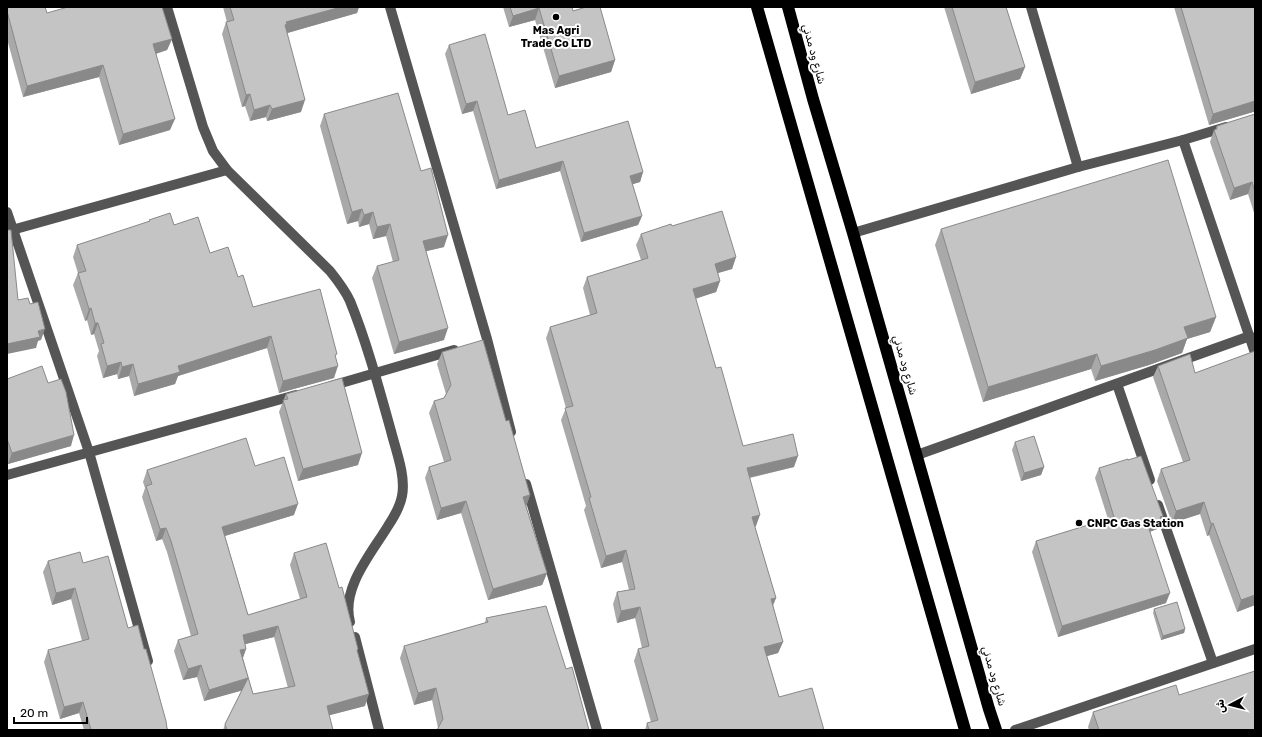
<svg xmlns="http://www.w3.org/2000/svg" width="1262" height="737" font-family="Rubik,'Noto Naskh Arabic',sans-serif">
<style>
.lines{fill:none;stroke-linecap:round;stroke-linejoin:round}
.minor{stroke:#555;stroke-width:10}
.highway{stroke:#000;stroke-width:12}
.wall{fill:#a9a9a9;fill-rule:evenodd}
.shaded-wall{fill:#898989}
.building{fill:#c4c4c4;stroke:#898989;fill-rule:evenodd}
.poi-dot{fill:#000;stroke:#fff;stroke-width:1.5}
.labels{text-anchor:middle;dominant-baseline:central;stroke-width:4;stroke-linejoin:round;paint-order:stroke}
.poi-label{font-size:11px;font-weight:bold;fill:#000;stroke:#fff}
.street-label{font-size:11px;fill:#000;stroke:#fff}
</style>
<rect width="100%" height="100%" fill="#fff"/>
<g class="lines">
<g class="minor">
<path d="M167 7 203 127 213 151 227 170 330 271C338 281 345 290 350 301 367 343 379 388 391 431 396 451 406 476 402 496 400 507 394 517 388 526 371 554 341 588 350 622"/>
<path d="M390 7 487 339 511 432"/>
<path d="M1031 7 1078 167"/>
<path d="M1183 140 1255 353"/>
<path d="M7 212 89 452 148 661"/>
<path d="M12 230 227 170"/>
<path d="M853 233 1078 167 1183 140 1226 127"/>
<path d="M1117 384 1150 480"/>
<path d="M331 386 454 350"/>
<path d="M917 455 1250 336"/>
<path d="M7 475 296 395"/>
<path d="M526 484 597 730"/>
<path d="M1158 505 1213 663"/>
<path d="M355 637 379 730"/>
<path d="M1015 730 1255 649"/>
</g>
<g class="highway">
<path d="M757 7 965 730"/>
<path d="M788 7 813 99 853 233 989 709 996 730"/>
</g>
</g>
<g class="wall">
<path d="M7 7 47 13 172 39 167 50 156 54 170 130 119 145 99 77 23 97 7 39Z"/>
<path d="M223 7H359L357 13 287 33 301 112 267 121 266 117 250 121 245 106 242 107 222 34 226 22H227Z"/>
<path d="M503 7H572L573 11 615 60 611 72 555 88 535 20 509 27Z"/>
<path d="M944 7H1006L1025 67 1020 79 971 94Z"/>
<path d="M1174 7H1255L1253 112 1209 125Z"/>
<path d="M449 45 508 115 536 148 643 172 640 182 632 184 642 216 638 225 581 242 560 171 496 189 473 111 462 114 445 54Z"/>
<path d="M324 114 421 171 444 247 426 251 444 340 394 354 372 278 377 266 393 262 386 236 373 239 369 224 359 227 358 221 347 224 320 126Z"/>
<path d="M1255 114V216L1248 194 1230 200 1210 142 1214 130H1215L1217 126Z"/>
<path d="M149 220 174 225 210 253 238 277 253 307 336 357 334 378 279 393 267 348 178 376 175 384 134 396 129 376 118 379 117 374 103 378 97 356 99 351 94 334 91 335 87 320 85 321 73 285 78 273 73 257 77 245 149 222Z"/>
<path d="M672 226 736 257 732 269 718 273 720 281 716 292 695 298 716 368 743 446 794 467 750 478 756 526 755 527 776 598 773 606 783 642 778 653 767 656 779 697 824 730H645L647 723 651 722 634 661 638 649 642 648 635 618 617 623 613 604 617 592 629 590 622 562 601 568 584 510 586 506 561 420 566 408 546 338 550 327 590 315 583 288 587 277 641 260 636 245 641 234Z"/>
<path d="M941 229 1216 317 1210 332 1187 339 1182 353 1149 365 1095 381 1091 369 983 402 935 245Z"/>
<path d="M1255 351V605L1237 612 1209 535 1207 536 1200 514 1172 523 1157 481 1161 469 1183 462 1153 377 1158 366 1195 373Z"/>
<path d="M442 352 506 421 530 495 526 506 547 573 542 585 488 600 461 513 437 520 425 478 429 467 444 462 429 413 434 401 444 398 446 394 437 364Z"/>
<path d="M7 379 71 446 8 464 7 460Z"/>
<path d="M286 394 358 465 298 481 279 412Z"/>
<path d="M1015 442 1044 467 1041 475 1021 481 1012 450Z"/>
<path d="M1128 460 1163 516 1159 527H1158L1157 529 1150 532 1166 603 1058 637 1032 552 1036 541 1108 519 1095 478 1099 468Z"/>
<path d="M255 466 294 515 225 536 248 615 300 599 290 565 294 553 357 652 365 706 329 715 333 730H223L225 724 242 690 204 701 197 677 183 680 174 651 178 640 191 636 167 552 162 539 156 541 142 497 145 488 143 482 147 470ZM274 637 288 688 253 694 243 658 246 649 245 644Z"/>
<path d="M48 561 83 563 128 628 168 730H84L79 713 60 719 44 662 48 650 82 641 71 599 52 605 43 572Z"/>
<path d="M546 606 438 728 432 700 414 705 400 658 404 646 485 623 486 618Z"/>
<path d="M1154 609 1185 629 1184 633 1161 640 1153 613Z"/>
<path d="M1179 695 1255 730H1089L1088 727 1093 712Z"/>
</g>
<g class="shaded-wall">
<path d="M341 7H359L357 13 284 34 285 25 286 22Z"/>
<path d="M539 8 535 20 509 27 513 16Z"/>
<path d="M172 39 167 50 148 56 153 44Z"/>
<path d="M615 60 611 72 555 88 559 76Z"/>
<path d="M103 65 99 77 23 97 27 86Z"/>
<path d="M1025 67 1020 79 971 94 975 82Z"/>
<path d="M250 94 245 106 242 107 246 95Z"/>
<path d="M305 100 301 112 267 121 272 109Z"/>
<path d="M477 101 473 111 462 114 466 104Z"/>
<path d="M1255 101V112H1253L1209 125 1213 114Z"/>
<path d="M270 105 266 117 250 121 254 110Z"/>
<path d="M175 119 170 130 119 145 123 134Z"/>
<path d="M563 161 560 171 496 189 499 180Z"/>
<path d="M643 172 640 182 627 186 630 176Z"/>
<path d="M1252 182 1248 194 1230 200 1234 188Z"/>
<path d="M362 209 358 221 347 224 352 212Z"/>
<path d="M373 212 369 224 359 227 364 215Z"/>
<path d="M642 216 638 225 581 242 584 233Z"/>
<path d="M390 224 386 236 373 239 377 227Z"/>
<path d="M448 235 444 247 419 253 423 241Z"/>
<path d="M736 257 732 269 711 275 715 264Z"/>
<path d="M720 281 716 292 689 301 693 289Z"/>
<path d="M91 308 87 320 85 321 89 309Z"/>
<path d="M1216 317 1210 332 1187 339 1182 353 1149 365 1095 381 1101 366 1184 327Z"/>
<path d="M95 323H98L94 334 91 335Z"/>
<path d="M448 328 444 340 394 354 399 342Z"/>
<path d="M45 329 41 340 38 341 36 348 7 354V344L38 331Z"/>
<path d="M271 336 267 348 178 376 175 384 134 396 138 384 178 366Z"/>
<path d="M1097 354 1091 369 983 402 988 387Z"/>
<path d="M121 362 117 374 103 378 107 366Z"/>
<path d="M133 364 129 376 118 379 122 367Z"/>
<path d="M338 366 334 378 279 393 283 381Z"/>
<path d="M74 435 71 446 8 464 12 453Z"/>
<path d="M362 453 358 465 298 481 303 469Z"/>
<path d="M798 456 794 467 743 479 747 468Z"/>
<path d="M1044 467 1041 475 1021 481 1024 473Z"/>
<path d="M530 495 526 507 523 497Z"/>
<path d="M466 501 461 513 437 520 441 508Z"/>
<path d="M1204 502 1200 514 1172 523 1176 511Z"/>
<path d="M298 504 294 515 218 538 222 527Z"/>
<path d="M760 515 756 526 748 529 752 517Z"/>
<path d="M1163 516 1159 527H1158L1157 529 1143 534 1147 523Z"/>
<path d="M1213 523 1209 535 1207 536 1211 524Z"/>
<path d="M166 528 162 539 156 541 160 529Z"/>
<path d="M626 550 622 562 601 568 606 556Z"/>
<path d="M547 573 542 585 488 600 493 589Z"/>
<path d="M75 588 71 599 52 605 56 593Z"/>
<path d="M1170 593 1166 603 1058 637 1062 626Z"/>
<path d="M1255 595V605L1237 612 1241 600Z"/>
<path d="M776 598 771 609V599Z"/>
<path d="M640 607 635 618 617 623 621 611Z"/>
<path d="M278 626 274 637 238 646 243 635Z"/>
<path d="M1185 629 1184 633 1161 640 1163 636Z"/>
<path d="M783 642 778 653 760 658 764 647Z"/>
<path d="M246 649 242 660 240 650Z"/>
<path d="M201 665 197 677 183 680 188 669Z"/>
<path d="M248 678 244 690 204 701 209 690Z"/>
<path d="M436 688 432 700 414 705 418 693Z"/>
<path d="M369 694 365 706 323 717 327 706Z"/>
<path d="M83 702 79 713 60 719 64 707Z"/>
</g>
<g class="building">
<path d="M7 7H45L47 13 68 7H162L172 39 153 44 175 119 123 134 103 65 27 86 7 11Z"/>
<path d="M230 7H341L286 22 287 24 285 25 305 100 272 109 270 105 254 110 250 94 246 95 226 22 234 20Z"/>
<path d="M510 7H572L573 11 586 7H600L615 60 559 76 539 8 513 16Z"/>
<path d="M952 7H1006L1025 67 975 82Z"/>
<path d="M1181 7H1255V101L1213 114Z"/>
<path d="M485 34 508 115 525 110 536 148 628 121 643 172 630 176 642 216 584 233 563 161 499 180 477 101 466 104 449 45Z"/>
<path d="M398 93 421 171 431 168 448 235 423 241 448 328 399 342 377 266 399 260 390 224 377 227 373 212 364 215 362 209 352 212 324 114Z"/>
<path d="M1255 114V192L1252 182 1234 188 1214 130 1217 129V126Z"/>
<path d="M1168 160 1216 317 1184 327 1188 338 1155 350 1101 366 1097 354 988 387 941 229Z"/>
<path d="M722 211 736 257 715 264 720 281 693 289 716 368 721 367 743 446 793 434 798 456 747 468 760 515 752 517 776 598 771 599 783 642 764 647 779 697 812 688 824 730H649L647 723 658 720 638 649 649 646 640 607 621 611 617 592 635 589 626 550 606 556 589 498 591 497 565 408 573 406 550 327 597 313 587 277 648 258 641 234 671 224 672 226Z"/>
<path d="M170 213 174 225 198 217 210 253 228 247 238 277 243 275 253 307 320 289 337 354 335 355 338 366 283 381 271 336 178 366 180 372 138 384 133 364 122 367 121 362 107 366 101 344 104 343 98 323H95L91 308 89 309 78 273 86 271 77 245 150 221 149 220Z"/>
<path d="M7 230H11L18 300 28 298 30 304 38 302 45 329 38 331 40 337 7 344Z"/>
<path d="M483 340 506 421 509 420 530 495 523 497 547 573 493 589 466 501 441 508 429 467 451 460 434 401 444 398 451 385 442 352Z"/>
<path d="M1255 351V595L1241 600 1213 523 1211 524 1204 502 1176 511 1161 469 1190 460 1158 366 1190 354 1195 373Z"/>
<path d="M42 366 48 383 61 379 66 392 74 435 12 453 7 439V379Z"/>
<path d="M342 378 362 453 303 469 283 400 288 399 286 394Z"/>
<path d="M1034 436 1044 467 1024 473 1015 442Z"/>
<path d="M246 438 255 466 284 457 298 504 222 527 248 615 307 597 294 553 326 543 339 588 342 587 358 649 357 650 369 694 327 706 333 730H227L225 724 248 678 209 690 201 665 188 669 178 640 198 634 171 541 166 528 160 529 146 486 152 484 147 470ZM278 626 295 686 253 694 240 650 246 649 243 635Z"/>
<path d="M1141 456 1163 516 1160 517 1161 519 1147 523 1170 593 1062 626 1036 541 1114 517 1099 468 1128 459V460Z"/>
<path d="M80 552 83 563 108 556 128 628 138 625 144 649H146L166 721 167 728 168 730H91L83 702 64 707 48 650 89 639 75 588 56 593 48 561Z"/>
<path d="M1177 602 1185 629 1163 636 1154 609Z"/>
<path d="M546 606 566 669 572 667 589 730H437L443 719 436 688 418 693 404 646 488 622 486 618Z"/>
<path d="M1255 671V730H1099L1093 712 1176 685 1179 695Z"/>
</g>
<g class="poi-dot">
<circle cx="556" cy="17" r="4"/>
<circle cx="1079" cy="523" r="4"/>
</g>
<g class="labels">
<g class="poi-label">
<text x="556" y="30">Mas Agri<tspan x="556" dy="13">Trade Co LTD</tspan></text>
<text x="1087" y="523" text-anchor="start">CNPC Gas Station</text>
</g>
<g class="street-label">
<text transform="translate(814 54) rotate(75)">شارع ود مدني</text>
<text transform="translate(905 365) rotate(74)">شارع ود مدني</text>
<text transform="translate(994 676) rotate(74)">شارع ود مدني</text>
</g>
</g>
<rect width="1262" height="737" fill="none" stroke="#000000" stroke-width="16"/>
<g transform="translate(1230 705) rotate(263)" stroke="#ffffff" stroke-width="3" paint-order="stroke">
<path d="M0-3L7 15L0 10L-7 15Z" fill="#000000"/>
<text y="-6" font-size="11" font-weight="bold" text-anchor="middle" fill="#000000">ش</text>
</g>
<path d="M14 717v6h73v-6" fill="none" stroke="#000000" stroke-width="2"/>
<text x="20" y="717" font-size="12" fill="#000000" stroke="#ffffff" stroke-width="3" paint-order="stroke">20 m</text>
</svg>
